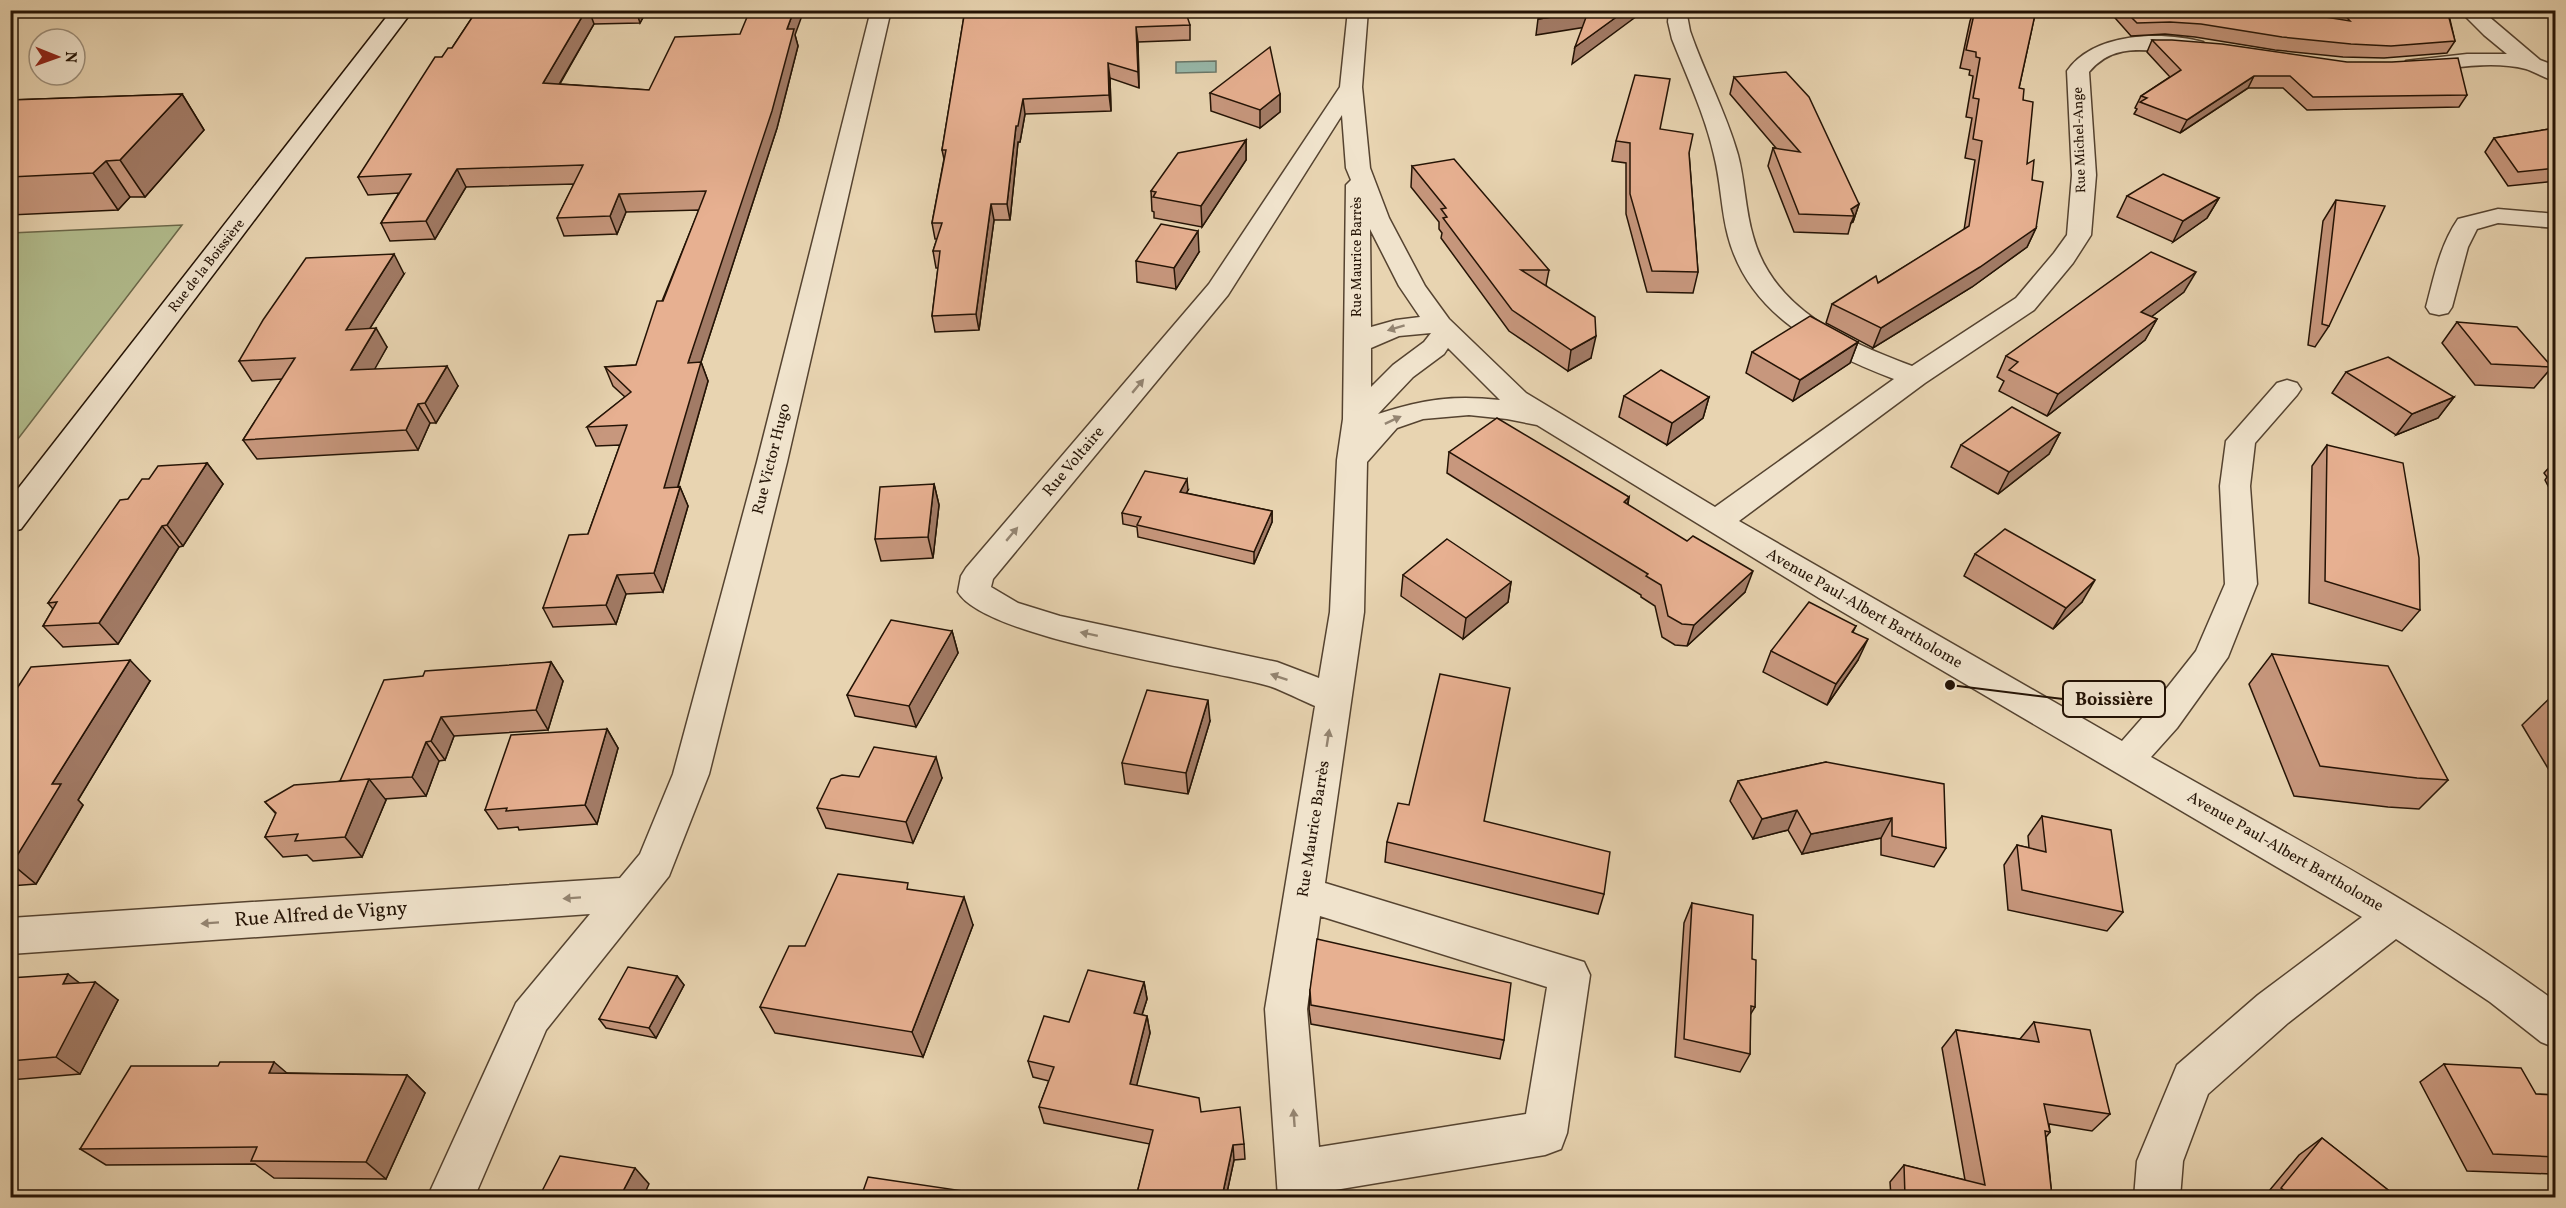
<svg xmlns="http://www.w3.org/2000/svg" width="2566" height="1208" font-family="Vollkorn,serif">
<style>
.green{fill:#b2bd8e;stroke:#6b684a;stroke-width:1.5}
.water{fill:#97b8aa;stroke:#697668;stroke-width:1.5}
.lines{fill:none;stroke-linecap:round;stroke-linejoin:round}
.street-casing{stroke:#554330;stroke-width:3}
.secondary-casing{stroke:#241305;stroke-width:3}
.street{fill:#f0e3cc;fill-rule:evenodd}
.secondary{fill:#f0e3cc;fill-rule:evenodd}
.wall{fill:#c7977d;stroke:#241305;stroke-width:1.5}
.shaded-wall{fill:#a27b66;stroke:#241305;stroke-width:1.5}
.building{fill:#e7b091;stroke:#241305;stroke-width:1.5}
.oneway{fill:#948572}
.labels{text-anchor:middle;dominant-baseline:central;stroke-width:4.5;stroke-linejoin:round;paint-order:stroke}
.far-street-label{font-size:14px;fill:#241305;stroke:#f0e3cc}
.street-label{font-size:16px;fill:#241305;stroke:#f0e3cc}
.near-street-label{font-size:20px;fill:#241305;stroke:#f0e3cc}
.leader{fill:none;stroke:#241305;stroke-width:2}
.callout-dot{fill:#241305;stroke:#f0e3cc;stroke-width:2}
.callout{fill:#f0e3cc;stroke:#241305;stroke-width:2}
.callout-label{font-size:18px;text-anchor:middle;font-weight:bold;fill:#241305}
</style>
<rect width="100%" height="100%" fill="#e8d4b1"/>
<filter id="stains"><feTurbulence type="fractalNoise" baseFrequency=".00333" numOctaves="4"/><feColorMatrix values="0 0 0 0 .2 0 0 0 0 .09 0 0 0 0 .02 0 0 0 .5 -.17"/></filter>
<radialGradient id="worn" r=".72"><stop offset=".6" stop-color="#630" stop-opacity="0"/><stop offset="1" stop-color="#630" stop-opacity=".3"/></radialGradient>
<path class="green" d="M182 225 11 448V233Z"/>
<path class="water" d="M1216 61V72L1176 73V62Z"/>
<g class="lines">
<g class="street-casing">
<g id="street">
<path d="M871 10H891L787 462 709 774 669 876 546 1030 474 1198H427L516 1003 590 914 10 954V918L620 878 640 854 673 774 757 462Z"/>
<path d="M1348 10H1368L1362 87 1370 168 1389 218 1425 286 1449 319 1526 393 1715 507 1894 379C1823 352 1749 316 1728 236 1721 210 1721 182 1714 155 1705 115 1687 77 1672 39L1668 22 1669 10H1692L1687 15 1690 31C1704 72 1726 112 1738 155 1745 181 1745 209 1753 236 1773 310 1846 341 1912 366L2016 298 2054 253 2067 235 2072 175 2067 71C2094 32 2162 31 2203 42L2206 46 2203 50C2164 60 2122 33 2089 72L2096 175 2091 235 2073 263 2034 310 1925 383 1739 521 2122 741 2151 708 2196 651 2225 584 2220 486 2226 441 2277 383 2287 380 2297 383 2301 389 2297 395 2255 443 2250 486 2257 584 2228 657 2177 728 2151 757C2288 835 2429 908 2556 1002V1048L2541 1042 2490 1002 2396 939 2288 1023 2208 1094 2183 1161 2180 1198H2134L2137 1161 2177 1065 2258 995 2362 917 1819 598 1537 425 1507 419 1469 415 1423 419 1397 428 1367 462 1364 612 1325 883 1584 962 1590 975 1567 1133 1561 1149 1545 1155 1323 1192 1324 1198H1278L1265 1009 1315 706C1300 700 1284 691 1269 686 1209 669 985 639 958 592L961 576 966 568 1209 284 1340 87ZM1342 115 1346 168 1351 180 1346 185 1343 419 1337 460 1330 612 1319 678 1277 662 1060 616 1018 603 991 587 993 579 1228 295ZM1370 229 1399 286 1420 317 1396 320 1371 327ZM1431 333 1424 342 1393 365 1371 387V348L1399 336ZM1448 348 1500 400C1454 395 1423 399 1378 414L1413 377 1444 354ZM1320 916 1547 987 1526 1114 1319 1147 1307 1009Z"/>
<path d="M2459 10H2481L2540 60 2556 66V81C2545 79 2536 72 2526 69 2490 60 2450 69 2414 72L2406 71 2403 66 2406 61 2414 60 2467 54H2507L2484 35Z"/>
<path d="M2498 209 2556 214V228L2498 223 2477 229 2468 247 2452 307 2448 313 2439 315 2430 313 2426 307C2434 277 2440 245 2458 219Z"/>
</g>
</g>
<g class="secondary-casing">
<path id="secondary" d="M392 10H413L21 529 10 532V499Z"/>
</g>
<use href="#street" class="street"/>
<use href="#secondary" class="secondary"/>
</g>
<g class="wall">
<path d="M477 10H647L640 23 594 24 560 84 649 90 795 35 798 46 777 128 701 362 708 381 678 487H680L688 506 663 592 626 594 616 624 553 627 543 608 588 534 620 445 596 446 587 427 625 397 613 386 605 367 636 365 699 210 626 212 617 234 564 236 557 218 574 184 466 187 435 239 390 241 381 223 399 193 368 195 358 177 442 57 452 48Z"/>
<path d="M965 10 1190 25V40L1138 42 1139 88 1110 78 1111 111 1025 114 1020 142H1018L1010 220H994L979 330 935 332 932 316 938 268H936L933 251 937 239H935L932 223 944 159 942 150Z"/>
<path d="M1974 10H2036L2019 88 2023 100 2027 164 2032 180 2036 228 2027 247 1972 287 1873 348 1826 323 1832 304 1878 283 1964 230 1975 160 1965 158 1972 118 1966 117 1973 76 1969 75 1970 70 1960 68 1970 21Z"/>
<path d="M2108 10H2281L2328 18 2321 10 2448 11 2455 41 2447 53 2384 58 2343 57 2275 50 2195 37 2165 34 2131 36Z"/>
<path d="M2152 40 2467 95 2459 107 2307 110 2283 88H2248L2180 133 2134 114 2137 109 2135 108 2141 96 2170 77 2147 52Z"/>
<path d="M1734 77 1859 204 1853 222 1851 223 1848 234 1794 232 1768 166 1773 148H1776L1730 94Z"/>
<path d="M1210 93 1280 94V112L1260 128 1211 111Z"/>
<path d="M182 94 204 130 145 197H130L118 210 10 215V100Z"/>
<path d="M2556 128V181L2508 186 2485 152 2494 138Z"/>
<path d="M1660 129 1689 153 1698 272 1693 293 1647 292 1626 214V163L1612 161 1616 141Z"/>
<path d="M1246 140V160L1202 227 1154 218V212L1152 211 1151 191Z"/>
<path d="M1412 166 1549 270 1546 285 1591 358 1568 371 1509 331 1441 238 1442 233 1439 229V222L1411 187Z"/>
<path d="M2127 196 2219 198 2207 218 2173 242 2117 217Z"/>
<path d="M2336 200 2329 326 2315 347 2308 345 2323 221Z"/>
<path d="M1199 252 1176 289 1137 282 1136 261Z"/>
<path d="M404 274 370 328 387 347 374 369 458 386 436 423H430L418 450 257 459 243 440 282 379 252 381 239 361Z"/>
<path d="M2184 292 2151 317 2157 319 2145 340 2047 416 1999 391 2004 381 1997 377 2006 356Z"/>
<path d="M2457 322 2552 367 2534 388 2475 385 2442 343Z"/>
<path d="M1858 342 1850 363 1793 401 1746 373 1752 352Z"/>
<path d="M2346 372 2454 397 2438 418 2396 435 2332 393Z"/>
<path d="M1624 396 1709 397 1703 418 1667 445 1619 417Z"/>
<path d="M2060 433 2049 454 1998 494 1951 467 1961 445Z"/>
<path d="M2327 445 2420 610 2402 631 2309 603 2312 466Z"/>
<path d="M1449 452 1629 497 1628 505 1745 592 1687 646 1675 645 1662 637 1655 606 1641 597V595L1447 473Z"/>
<path d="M2556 460V501L2545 480 2547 477 2544 473Z"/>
<path d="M207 463 223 484 183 546 179 547 118 644 63 647 43 626 53 609 48 603 128 499 149 479Z"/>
<path d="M934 484 939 505 933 558 881 561 875 539Z"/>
<path d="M1188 490 1186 493 1272 511V522L1254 564 1138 537 1137 527 1123 524 1122 513Z"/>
<path d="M1975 554 2082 602 2053 629 1964 576Z"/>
<path d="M1403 575 1511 582 1508 602 1463 639 1401 596Z"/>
<path d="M1856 626 1853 632 1858 660 1827 705 1763 672 1771 651Z"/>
<path d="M952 631 958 653 916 727 855 716 847 695Z"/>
<path d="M2272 654 2448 780 2419 809 2388 807 2294 796 2249 684Z"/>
<path d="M551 662 563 681 548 730 454 736 445 760 439 761 426 796 385 799 386 800 362 857 313 861 307 855 283 857 265 837 276 814 265 802 340 781 423 676Z"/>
<path d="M150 681 78 800 83 805 36 884 10 886V699Z"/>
<path d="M2553 695H2556V771L2549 770 2522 725Z"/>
<path d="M1210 721 1188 794 1125 784 1122 763Z"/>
<path d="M607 729 618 748 597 824 519 830 518 827 498 829 485 810Z"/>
<path d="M1826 762 1946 848 1934 867 1881 855V838L1802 854 1788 830 1753 839 1730 801 1738 781Z"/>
<path d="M859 777 942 778 913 843 826 828 817 808Z"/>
<path d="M2042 816 2123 912 2107 931 2008 910 2004 865 2017 845 2029 848 2028 836Z"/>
<path d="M1484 821 1604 894 1598 914 1385 862 1387 842Z"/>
<path d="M1692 903 1752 959 1755 1007 1750 1015V1054L1740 1072 1675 1057 1684 923Z"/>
<path d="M973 925 923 1057 775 1033 760 1007 805 946Z"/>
<path d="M677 976 684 985 656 1038 606 1028 599 1019Z"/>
<path d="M10 978 79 983 118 1000 80 1074 10 1080Z"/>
<path d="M1144 982 1147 999 1142 1015 1147 1016 1150 1033 1136 1085 1201 1112 1244 1144 1245 1159 1234 1160 1226 1197H1136L1150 1144 1044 1123 1039 1107 1049 1081 1033 1077 1028 1061 1069 1022Z"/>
<path d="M1310 990 1504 1040 1500 1059 1311 1024 1309 1009Z"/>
<path d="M2034 1022 2110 1114 2092 1131 2049 1124 2050 1132 2046 1137 2052 1197H1891L1890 1182 1904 1165 1965 1180 1942 1048 1956 1030 2020 1039Z"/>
<path d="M2444 1064 2536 1094 2556 1095V1180L2552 1174 2467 1171 2420 1082Z"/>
<path d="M287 1073 407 1075 425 1093 386 1179 274 1178 255 1164 106 1165 80 1149Z"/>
<path d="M2322 1138 2397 1197H2264L2299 1155Z"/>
</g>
<g class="shaded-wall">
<path d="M586 10H589L594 24 550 100 543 83Z"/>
<path d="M636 10H647L640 23Z"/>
<path d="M794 10H804L795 35 798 46 777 128 701 362 708 381 672 507 664 488 688 363 787 29Z"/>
<path d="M1626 10H1645L1572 64 1575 47Z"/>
<path d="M1588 12 1586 27 1536 35 1538 19Z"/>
<path d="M1136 27 1138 42 1139 88 1138 72Z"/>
<path d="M1108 63 1110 78 1111 111 1109 95Z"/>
<path d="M2254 76 2248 88 2180 133 2187 120Z"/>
<path d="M182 94 204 130 145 197 120 160Z"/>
<path d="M1280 94V112L1260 128V110Z"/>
<path d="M1023 99 1025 114 1020 142H1018L1010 220 1007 204 1016 126Z"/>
<path d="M1246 140V160L1202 227 1201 206Z"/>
<path d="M106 161 130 197 118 210 93 173Z"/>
<path d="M457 169 466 187 435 239 426 221Z"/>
<path d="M619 194 626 212 617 234 610 216Z"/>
<path d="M2219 198 2207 218 2173 242 2183 221Z"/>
<path d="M991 204 994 220 979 330 976 314Z"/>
<path d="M1859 204 1853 222 1851 223 1854 216 1851 209Z"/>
<path d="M2036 228 2027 247 1972 287 1873 348 1881 328Z"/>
<path d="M1198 231 1199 252 1176 289 1174 268Z"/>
<path d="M394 254 404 274 357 349 346 330Z"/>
<path d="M2196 272 2184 292 2130 333 2141 312Z"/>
<path d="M2157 319 2145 340 2047 416 2058 394Z"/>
<path d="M376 328 387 347 363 390 351 370Z"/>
<path d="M1596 336 1591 358 1568 371 1571 350Z"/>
<path d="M1858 342 1850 363 1793 401 1800 380Z"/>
<path d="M447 366 458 386 436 423 425 403Z"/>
<path d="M1709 397 1703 418 1667 445 1672 423Z"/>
<path d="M2454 397 2438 418 2396 435 2412 414Z"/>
<path d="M418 404 430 423 418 450 406 430Z"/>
<path d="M2060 433 2049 454 1998 494 2009 472Z"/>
<path d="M207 463 223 484 183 546 167 525Z"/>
<path d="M1187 479 1188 490 1181 503 1180 492Z"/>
<path d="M934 484 939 505 933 558 928 537Z"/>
<path d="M680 487 688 506 663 592 654 573Z"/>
<path d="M1629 497 1624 518V502Z"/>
<path d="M1272 511V522L1254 564V552Z"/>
<path d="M162 526 179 547 118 644 99 623Z"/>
<path d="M1753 571 1745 592 1687 646 1694 625Z"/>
<path d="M617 575 626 594 616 624 606 605Z"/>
<path d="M2095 580 2082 602 2053 629 2066 608Z"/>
<path d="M1511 582 1508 602 1463 639 1466 618Z"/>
<path d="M952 631 958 653 916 727 909 706Z"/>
<path d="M1868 639 1858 660 1827 705 1836 684Z"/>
<path d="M130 660 150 681 78 800 83 805 36 884 12 864 52 784Z"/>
<path d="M551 662 563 681 548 730 536 710Z"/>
<path d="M1208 700 1210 721 1188 794 1186 773Z"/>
<path d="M441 717 454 736 445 760 431 741Z"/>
<path d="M607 729 618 748 597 824 585 805Z"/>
<path d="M426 742 439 761 426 796 412 777Z"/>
<path d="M936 757 942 778 913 843 906 822Z"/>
<path d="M369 779 386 800 362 857 345 837Z"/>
<path d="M1797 810 1788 830 1753 839 1762 819Z"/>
<path d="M1892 818 1881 838 1802 854 1811 834Z"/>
<path d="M964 897 973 925 923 1057 912 1032Z"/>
<path d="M68 974 90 991 95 982 118 1000 80 1074 56 1057 63 984Z"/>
<path d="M677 976 684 985 656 1038 649 1028Z"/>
<path d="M1144 982 1147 999 1137 1030 1134 1013Z"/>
<path d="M1147 1016 1150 1033 1133 1100 1130 1084Z"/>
<path d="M274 1062 295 1080 269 1073Z"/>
<path d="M407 1075 425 1093 386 1179 366 1162Z"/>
<path d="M1233 1145 1234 1160 1226 1197H1222Z"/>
<path d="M635 1168 649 1184 643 1197H620Z"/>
</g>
<g class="building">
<path d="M477 10H586L543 83 649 90 675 37 740 34 750 10H794L787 29H794L772 111 688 363 701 362 664 488 680 487 654 573 617 575 606 605 543 608 569 535 588 534 627 425 587 427 631 392 605 367 636 365 657 301H663L706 191 619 194 610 216 557 218 583 165 457 169 426 221 381 223 411 174 358 177 435 57H442L448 48H452Z"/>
<path d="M965 10H1185L1190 25 1136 27 1138 72 1108 63 1109 95 1023 99 1018 126H1016L1007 204H991L976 314 932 316 940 251H933L942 223H932L946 150H942Z"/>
<path d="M1551 10H1626L1575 47 1588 12 1538 19Z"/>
<path d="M1975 10H2036L2019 88 2024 89 2023 100 2033 102 2027 164 2034 160 2032 180 2043 182 2036 228 1980 267 1881 328 1832 304 1876 276 1878 283 1969 226 1982 141 1973 139 1979 99 1973 98 1980 58 1976 57V52L1966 50Z"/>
<path d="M2124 10H2281L2350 21 2340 10H2447L2455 41 2391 46 2351 44 2282 37 2201 24 2170 22 2137 23Z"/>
<path d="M2152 40H2172L2222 44 2347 62H2392L2458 58 2467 95 2313 97 2290 76H2254L2187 120 2140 102 2147 98 2141 96 2181 70Z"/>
<path d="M1270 47 1280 94 1260 110 1210 93Z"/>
<path d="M1786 72 1809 97 1859 204 1851 209 1854 216 1799 214 1773 148 1800 152 1734 77Z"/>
<path d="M1635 75 1670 79 1660 129 1693 134 1689 153 1698 272 1652 271 1630 194V143L1616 141Z"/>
<path d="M182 94 120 160 106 161 93 173 10 177V100Z"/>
<path d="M2556 128V168L2518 172 2494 138Z"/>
<path d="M1246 140 1201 206 1153 197 1156 192 1151 191 1178 153Z"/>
<path d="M1454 159 1549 270H1521L1595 317 1596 336 1571 350 1512 310 1443 218 1447 217 1441 209 1446 208 1412 166Z"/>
<path d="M2163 174 2219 198 2183 221 2127 196Z"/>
<path d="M2336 200 2385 206 2329 326 2322 324Z"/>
<path d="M1161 224 1198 231 1174 268 1136 261Z"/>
<path d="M2151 252 2196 272 2141 312 2157 319 2058 394 2009 370 2018 362 2006 356Z"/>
<path d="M394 254 346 330 376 328 351 370 447 366 425 403 418 404 406 430 243 440 295 358 239 361 263 320 306 258Z"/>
<path d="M1810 316 1858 342 1800 380 1752 352Z"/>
<path d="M2457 322 2517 327 2552 367 2491 364Z"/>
<path d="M2388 357 2454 397 2412 414 2346 372Z"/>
<path d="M1661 370 1709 397 1672 423 1624 396Z"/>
<path d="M2012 407 2060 433 2009 472 1961 445Z"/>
<path d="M1497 418 1629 497 1624 502 1687 541 1693 536 1753 571 1694 625 1682 624 1668 616 1661 585 1646 576 1648 574 1449 452Z"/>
<path d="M2327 445 2403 463 2419 558 2420 610 2325 581Z"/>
<path d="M207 463 167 525 162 526 99 623 43 626 57 602 48 603 120 500 128 499 142 479H149L158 466Z"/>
<path d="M1145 471 1187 479 1180 492 1272 511 1254 552 1137 525 1141 517 1122 513Z"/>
<path d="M934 484 928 537 875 539 880 487Z"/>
<path d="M2005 529 2095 580 2066 608 1975 554Z"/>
<path d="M1447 539 1511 582 1466 618 1403 575Z"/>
<path d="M1809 602 1856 626 1852 632 1868 639 1836 684 1771 651Z"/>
<path d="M891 620 952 631 909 706 847 695Z"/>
<path d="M2272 654 2388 666 2448 780 2417 778 2320 766Z"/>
<path d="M130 660 52 784H61L12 864H10V699L31 667Z"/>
<path d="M551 662 536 710 441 717 431 741 426 742 412 777 340 781 384 680 423 676 425 671Z"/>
<path d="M1440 674 1510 688 1484 821 1610 852 1604 894 1387 842 1398 803 1409 805Z"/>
<path d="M1147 690 1208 700 1186 773 1122 763Z"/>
<path d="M607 729 585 805 506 811 507 808 485 810 511 735Z"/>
<path d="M874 747 936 757 906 822 817 808 831 779 842 775 859 777Z"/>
<path d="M1826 762 1944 784 1946 848 1892 836V818L1811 834 1797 810 1762 819 1738 781Z"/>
<path d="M369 779 345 837 295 841 298 834 265 837 276 813 265 802 294 785Z"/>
<path d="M2042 816 2111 830 2123 912 2022 890 2017 845 2046 852Z"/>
<path d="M838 874 908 883 907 889 964 897 912 1032 760 1007 789 946H805Z"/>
<path d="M1692 903 1753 915 1752 959 1756 960 1755 1007 1751 1006 1750 1054 1684 1039Z"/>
<path d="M1317 939 1511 983 1504 1040 1311 1005 1310 990Z"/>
<path d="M628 967 677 976 649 1028 599 1019Z"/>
<path d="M1088 970 1144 982 1134 1013 1147 1016 1130 1084 1199 1098 1201 1112 1240 1107 1244 1144 1233 1145 1222 1197H1136L1153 1130 1039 1107 1054 1067 1028 1061 1044 1016 1069 1022Z"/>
<path d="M68 974 63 984 95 982 56 1057 10 1061V978Z"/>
<path d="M2034 1022 2090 1030 2110 1114 2044 1104 2050 1132 2045 1131 2052 1197H1905L1904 1165 1985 1185 1956 1030 2039 1042Z"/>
<path d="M220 1062H274L269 1073 407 1075 366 1162 251 1161 257 1147 80 1149 131 1066H218Z"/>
<path d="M2444 1064 2521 1068 2536 1094 2556 1095V1157L2493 1154Z"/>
<path d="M2322 1138 2397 1197H2294L2281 1188Z"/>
<path d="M560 1156 635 1168 620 1197H539Z"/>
<path d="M868 1177 977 1193 976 1197H861Z"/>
<path d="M1565 1191 1567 1197H1467Z"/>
</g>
<defs><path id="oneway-solid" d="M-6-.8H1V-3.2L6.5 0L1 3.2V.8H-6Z" transform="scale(1.5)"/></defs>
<g class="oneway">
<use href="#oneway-solid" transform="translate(1396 328) rotate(163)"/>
<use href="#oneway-solid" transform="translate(1138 386) rotate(-50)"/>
<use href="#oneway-solid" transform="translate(1393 420) rotate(-25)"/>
<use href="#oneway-solid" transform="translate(1012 534) rotate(-50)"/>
<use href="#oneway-solid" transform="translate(1089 634) rotate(-168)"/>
<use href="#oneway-solid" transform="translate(1279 677) rotate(-161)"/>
<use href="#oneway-solid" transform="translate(1328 738) rotate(-81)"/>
<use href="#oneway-solid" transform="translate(572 898) rotate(176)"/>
<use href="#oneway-solid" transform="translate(210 923) rotate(176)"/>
<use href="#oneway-solid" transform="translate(1294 1118) rotate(-94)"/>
</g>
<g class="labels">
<g class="far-street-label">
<text transform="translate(2080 140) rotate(-92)">Rue Michel-Ange</text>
<text transform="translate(1357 257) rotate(-90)">Rue Maurice Barrès</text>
<text transform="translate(207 266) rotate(-52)">Rue de la Boissière</text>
</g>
<g class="street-label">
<text transform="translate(772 459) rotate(-76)">Rue Victor Hugo</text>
<text transform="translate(1074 462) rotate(-50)">Rue Voltaire</text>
<text transform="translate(1864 609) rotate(30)">Avenue Paul-Albert Bartholome</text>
<text transform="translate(1314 829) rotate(-81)">Rue Maurice Barrès</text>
<text transform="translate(2285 852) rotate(30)">Avenue Paul-Albert Bartholome</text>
</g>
<g class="near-street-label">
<text transform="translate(321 915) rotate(-4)">Rue Alfred de Vigny</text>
</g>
</g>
<path class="leader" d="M1950 685L2063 699"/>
<circle class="callout-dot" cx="1950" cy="685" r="6"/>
<rect class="callout" x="2063" y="681" width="102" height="36" rx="6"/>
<g class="callout-label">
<text x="2114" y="705">Boissière</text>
</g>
<rect width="2566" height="1208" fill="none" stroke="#e8d4b1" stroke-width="36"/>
<rect x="12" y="12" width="2542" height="1184" fill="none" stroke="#241305" stroke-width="3"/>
<rect x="18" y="18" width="2530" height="1172" fill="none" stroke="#241305" stroke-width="1.5"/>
<g transform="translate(57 57) rotate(91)"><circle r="28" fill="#f0e3cc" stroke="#9e907c" stroke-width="1.5"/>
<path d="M0-4.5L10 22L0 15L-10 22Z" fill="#8f2418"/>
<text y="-9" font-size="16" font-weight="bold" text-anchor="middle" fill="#241305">N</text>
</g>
<rect width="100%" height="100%" filter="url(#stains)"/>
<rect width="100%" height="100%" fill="url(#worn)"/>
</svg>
